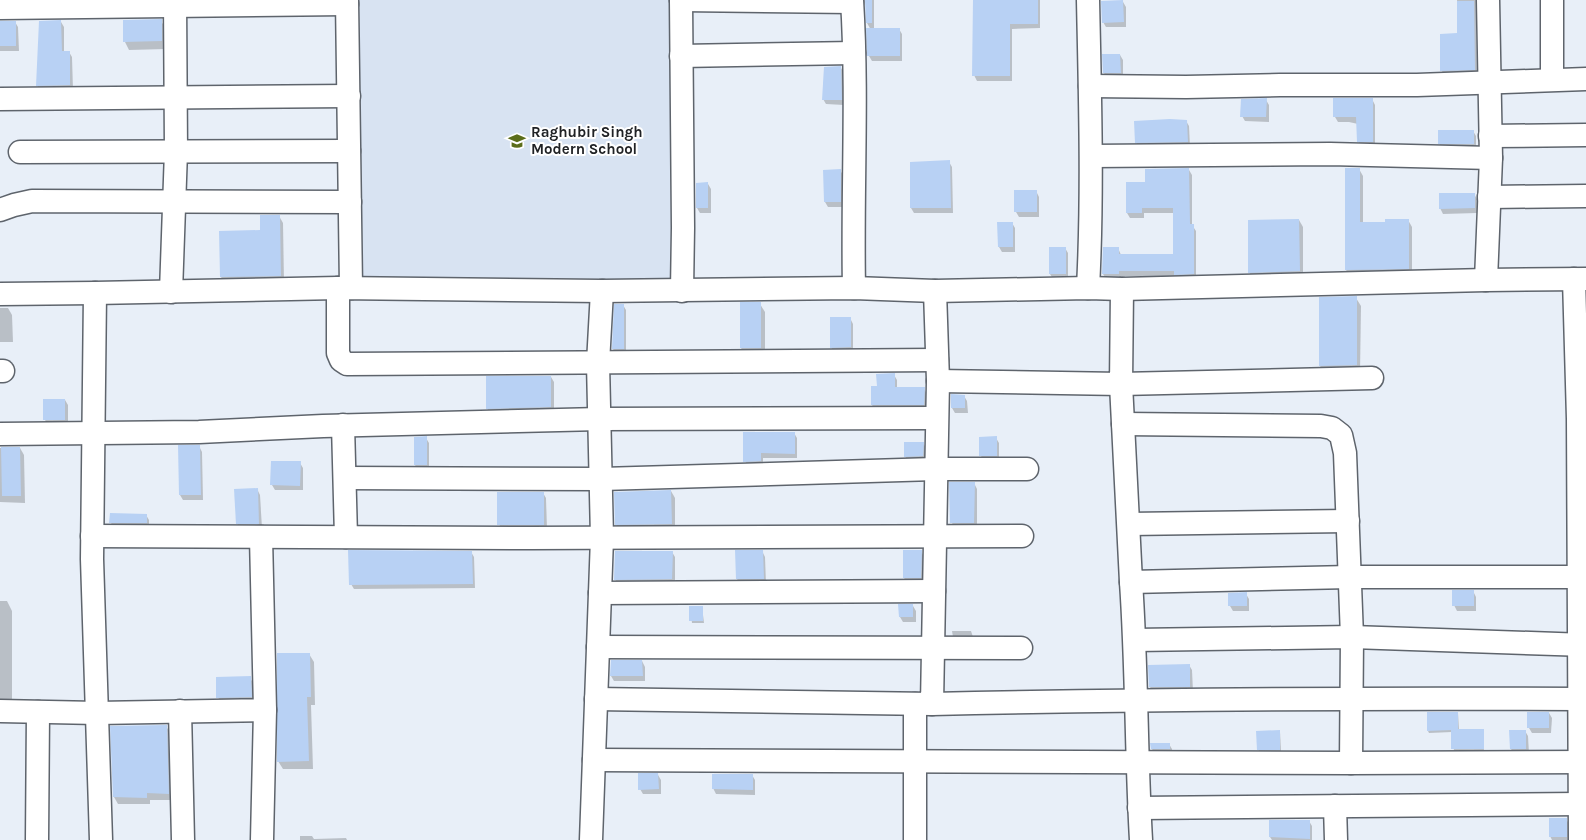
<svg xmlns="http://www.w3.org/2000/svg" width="1586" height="840" font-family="Karla,sans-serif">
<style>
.built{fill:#d8e3f2}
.shadow{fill:#0003}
.building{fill:#b8d1f4}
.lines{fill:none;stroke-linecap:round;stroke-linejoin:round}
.minor-casing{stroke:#5e646c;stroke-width:25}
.minor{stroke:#fff;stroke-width:22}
.labels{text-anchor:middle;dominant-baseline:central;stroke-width:4;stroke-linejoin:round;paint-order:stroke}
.poi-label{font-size:15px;font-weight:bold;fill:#202225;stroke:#fff;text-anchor:start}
</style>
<rect width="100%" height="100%" fill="#e8eff8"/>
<path class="built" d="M353 0H677L680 283 357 285Z"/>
<g class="shadow">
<path d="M866 0H874V30L899 29 902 34V61H872L869 56 871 30 867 23Z"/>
<path d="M974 0H1040V28L1012 29V81H977L974 75Z"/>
<path d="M1457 0H1476L1477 74 1444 76 1442 71 1459 35Z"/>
<path d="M1123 2 1126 7V27H1106L1103 22Z"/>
<path d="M161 21 166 29V49L129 50 125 42Z"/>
<path d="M0 22H15L18 27 19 51H0Z"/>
<path d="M61 22 64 27V52H69L72 57 73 90H40L37 85Z"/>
<path d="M1120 55 1123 60V78H1107L1104 73Z"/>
<path d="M841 68 844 73V105L826 104 823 99Z"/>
<path d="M1372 99 1375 105V147L1361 146 1358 141V124L1349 122H1338L1335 117Z"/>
<path d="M1266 100 1269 105V122L1245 121 1242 116Z"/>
<path d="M1186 121 1189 126 1190 147H1139L1136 142Z"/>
<path d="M1473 131 1476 136V149L1442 148 1439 143Z"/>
<path d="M949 162 952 167 953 213H914L911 208V163Z"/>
<path d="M1347 169H1359L1363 176V224L1386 223 1408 220 1412 227V275L1350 276 1346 270Z"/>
<path d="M840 170 843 175V207H828L825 202Z"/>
<path d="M1189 170 1192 175V225L1196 231V279H1178L1176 276H1121V279H1106L1103 274 1118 248 1121 255H1175V213H1144V218H1130L1127 213V183H1146Z"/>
<path d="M708 184 711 189V213H700L697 208Z"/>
<path d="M1036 191 1039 197V217H1019L1016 212Z"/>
<path d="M1474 194 1477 199V213L1443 214 1440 208Z"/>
<path d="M279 216 283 223 284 283 225 284 221 277 261 231Z"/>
<path d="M1299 220 1303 227V278L1253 279 1249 272Z"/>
<path d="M1012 223 1015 228V252H1002L999 247Z"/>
<path d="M1065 248 1068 253V279H1053L1050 274Z"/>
<path d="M1356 298 1361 306 1360 373 1325 374 1320 366Z"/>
<path d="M760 304 765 312V356H746L741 348Z"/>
<path d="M623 305 626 310V354H616L613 349Z"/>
<path d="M0 308H8L12 315 13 342H0Z"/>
<path d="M850 318 853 324V352H834L831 347Z"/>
<path d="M894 375 897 380V389H924L927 394V410H875L872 405 878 387Z"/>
<path d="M551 377 554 382V412L490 414 487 408Z"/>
<path d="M964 396 967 401 968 413H955L952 408Z"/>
<path d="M44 400H65L68 405V425H48L45 420Z"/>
<path d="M794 433 797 438V458H763V466H748L745 461Z"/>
<path d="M426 438 429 443V470H418L415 465Z"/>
<path d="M996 438 999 443V461H984L981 456Z"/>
<path d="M923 443 926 448V461L908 462 905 456Z"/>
<path d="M199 446 202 452 203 500H183L180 495Z"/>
<path d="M0 448H20L24 455 25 503 0 502Z"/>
<path d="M300 463 303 468V490H275L272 485Z"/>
<path d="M974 483 977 489V528H955L952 523Z"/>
<path d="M257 489 260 495 262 528H240L237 523Z"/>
<path d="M671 491 675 498V531H620L616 524Z"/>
<path d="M543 493 546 498 547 530H502L499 524Z"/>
<path d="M146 515 149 520V528H114L111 523Z"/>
<path d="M762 551 765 557 766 584H740L737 579Z"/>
<path d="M921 551 923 555V582H907L904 578Z"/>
<path d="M471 552 474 557 475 588 354 589 351 584Z"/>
<path d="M672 552 675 557V584L618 585 615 579Z"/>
<path d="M1473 591 1476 597V611H1457L1454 605Z"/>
<path d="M1246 594 1249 599V611H1233L1230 606Z"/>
<path d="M0 601H7L12 611V701H0Z"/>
<path d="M900 606H913L916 611V622H903L900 617Z"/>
<path d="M690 607H702L704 623H692Z"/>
<path d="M952 631H971L973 637H953Z"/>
<path d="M309 654 314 662 315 705H311L313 769H283L278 761Z"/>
<path d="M642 661 645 667V681H614L611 676Z"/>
<path d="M1189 665 1192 670 1193 692H1153L1150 687Z"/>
<path d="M250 678 253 683 254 702 221 703 218 697Z"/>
<path d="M1458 713 1459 730H1483L1484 751H1454L1452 732 1429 733 1428 731Z"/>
<path d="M1549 713 1552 718 1551 733H1532L1529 728Z"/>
<path d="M166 726 170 733 172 800H150V804H118L114 797Z"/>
<path d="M1525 731 1528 736 1529 754H1514L1511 749Z"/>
<path d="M1280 732 1281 751H1259L1258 749Z"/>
<path d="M1169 744 1172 749V754H1155L1152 749Z"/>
<path d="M658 775 661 780V794H643L640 789Z"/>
<path d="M752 775 755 780V795L716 794 713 788Z"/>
<path d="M1566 819 1569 824V840H1552L1550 836Z"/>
<path d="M1309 821 1312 826V840H1272L1270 837Z"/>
<path d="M300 836H312L314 839 346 838 347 840H300Z"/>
</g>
<g class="building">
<path d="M865 0H872V23H866Z"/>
<path d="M973 0H1038V24H1010V76H972Z"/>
<path d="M1123 0 1124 22 1102 23 1101 1Z"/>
<path d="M1457 1H1474L1475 70 1440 71V34L1457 33Z"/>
<path d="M162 19V41L123 42V20Z"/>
<path d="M61 20 62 51H70V85L36 86 39 21Z"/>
<rect x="0" y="21" width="16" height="25"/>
<path d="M866 28H900V56H867Z"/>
<path d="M1102 54H1120L1121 73H1103Z"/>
<path d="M841 66 842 100H822L824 67Z"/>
<path d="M1267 98 1266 117H1240L1241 99Z"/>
<path d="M1333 98H1373V142H1357L1356 117H1333Z"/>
<path d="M1170 119 1187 120 1188 142 1135 143 1134 121Z"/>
<rect x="1438" y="130" width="36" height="14"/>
<path d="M950 160 951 208H910V162Z"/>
<path d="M1189 168 1190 224H1194V274L1174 275V271H1119V274H1102L1103 247H1119V254H1173V208H1142V213H1126V182H1145V169Z"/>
<path d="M1345 168H1360V222H1385V219H1409V269L1345 270Z"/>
<path d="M841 169V202H824L823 170Z"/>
<path d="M708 182V208H696V183Z"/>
<rect x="1014" y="190" width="23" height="22"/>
<path d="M1439 193H1475V208L1439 209Z"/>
<path d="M260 215H280L281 276 220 277 219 231 260 230Z"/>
<path d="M1299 219 1300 271 1248 273V220Z"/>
<path d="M997 222H1013V247H998Z"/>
<rect x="1049" y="247" width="17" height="27"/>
<path d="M1357 296V365L1319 366V297Z"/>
<rect x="740" y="302" width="21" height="46"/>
<path d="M614 304H624V349H612Z"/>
<path d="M830 317H851V347L830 348Z"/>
<path d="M895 373V387H925L924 405H871V386H877L876 374Z"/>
<path d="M486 376H551V407L486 409Z"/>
<path d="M951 394 965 395V408H951Z"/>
<rect x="43" y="399" width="22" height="21"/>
<path d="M743 432H795V454L761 453V461L743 462Z"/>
<path d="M427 436V465H414V437Z"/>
<path d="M997 436V456H979V437Z"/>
<path d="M904 442H924L923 456 904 457Z"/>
<path d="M178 445H200L201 495H179Z"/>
<path d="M1 447H20L21 496H2Z"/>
<path d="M271 461H301L300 486 270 485Z"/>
<path d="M949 482H975L974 523H950Z"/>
<path d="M258 488 259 524H236L234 489Z"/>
<path d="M671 490 672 524 615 525 614 492Z"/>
<rect x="497" y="492" width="47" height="33"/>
<path d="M110 513 147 514V523H109Z"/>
<path d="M348 550 472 551 473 584 349 585Z"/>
<path d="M735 550H763L764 579H736Z"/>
<path d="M903 550H922L921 578H903Z"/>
<path d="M615 551H673L672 579 614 580Z"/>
<rect x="1452" y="590" width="22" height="16"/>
<path d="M1247 592V606H1228V593Z"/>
<path d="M898 604H913V617H899Z"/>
<rect x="689" y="606" width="14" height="15"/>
<path d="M277 653H310L311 697H307L309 761 277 762Z"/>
<path d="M611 660H642L643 676H610Z"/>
<path d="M1190 664V687H1149L1148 665Z"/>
<path d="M251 676 252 697 216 698V677Z"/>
<path d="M1427 712H1458V729H1484V749H1451V730L1427 731Z"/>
<rect x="1527" y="712" width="22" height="16"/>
<path d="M167 725 169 794 147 793V798L113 797 110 726Z"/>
<path d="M1280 730V750H1257L1256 731Z"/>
<path d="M1509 730H1526V749H1510Z"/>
<path d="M1150 743H1170V749H1151Z"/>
<path d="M638 773H658L659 789 638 790Z"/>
<path d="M712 774H753V790L712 789Z"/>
<rect x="1549" y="818" width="18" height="19"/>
<path d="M1269 820H1310V839L1269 837Z"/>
</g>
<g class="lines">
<g class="minor-casing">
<g id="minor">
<path d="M347 0 351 288"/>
<path d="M681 0 852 2"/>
<path d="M852 0C858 96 852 192 854 288"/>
<path d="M1088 0C1090 96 1093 192 1088 288"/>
<path d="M1488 0 1491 158"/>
<path d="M681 1 683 228 682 291"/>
<path d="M0 8 347 4"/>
<path d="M681 56 854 53"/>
<path d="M1552 79V0"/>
<path d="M1090 86 1186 87 1280 85H1417L1586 79"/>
<path d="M0 99 349 96"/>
<path d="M1490 136 1586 135"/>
<path d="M20 152 349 151"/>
<path d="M1092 156 1330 154 1491 158 1486 280"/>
<path d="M1489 197 1586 196"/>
<path d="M0 210 14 205 32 201 350 202"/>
<path d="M1574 279 1578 419 1580 840"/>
<path d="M338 288V353L341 360 347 364 937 360"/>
<path d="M171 292 176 151 175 0"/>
<path d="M95 293 92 559 101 840"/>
<path d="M0 294 95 293 338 288 602 291 854 288 935 291 1088 288 1122 289 1486 280 1586 279"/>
<path d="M0 371H3"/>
<path d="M1372 378 1121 384 1131 582 1350 577H1578"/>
<path d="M938 381 1121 384 1122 289"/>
<path d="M1123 424 1321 426 1332 428 1341 435 1345 453 1352 637 1351 763"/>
<path d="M343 425 346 537"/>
<path d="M0 434 199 432 323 426 600 419 936 418"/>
<path d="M345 478 602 479 935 469H1027"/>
<path d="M1129 524 1348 521"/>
<path d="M92 536 532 538 1022 536"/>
<path d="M1131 582C1137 668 1136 754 1141 840"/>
<path d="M600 593 934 591"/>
<path d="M1135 640 1352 637 1586 645"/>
<path d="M598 647 1021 648"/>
<path d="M596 699 932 704 938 381 935 291"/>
<path d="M932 704C1148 699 1364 698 1579 699"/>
<path d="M0 711 97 713 265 710 261 537"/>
<path d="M180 711 183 840"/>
<path d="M594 760 1351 763 1586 762"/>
<path d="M1335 806 1336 840"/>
<path d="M1139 808 1580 804"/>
<path d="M37 840 38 712"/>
<path d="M262 840 265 710"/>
<path d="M591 840 602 538 598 363 602 291"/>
<path d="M915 840V704"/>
</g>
</g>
<use href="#minor" class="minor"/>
</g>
<defs>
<g id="school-bare" transform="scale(1.35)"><path d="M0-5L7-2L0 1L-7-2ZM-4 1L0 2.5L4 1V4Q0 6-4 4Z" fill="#5b6d1a" stroke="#fff" stroke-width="2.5" paint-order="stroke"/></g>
</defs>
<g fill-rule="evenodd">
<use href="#school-bare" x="517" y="141"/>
</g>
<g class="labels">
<g class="poi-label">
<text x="531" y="132">Raghubir Singh<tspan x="531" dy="17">Modern School</tspan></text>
</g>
</g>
</svg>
